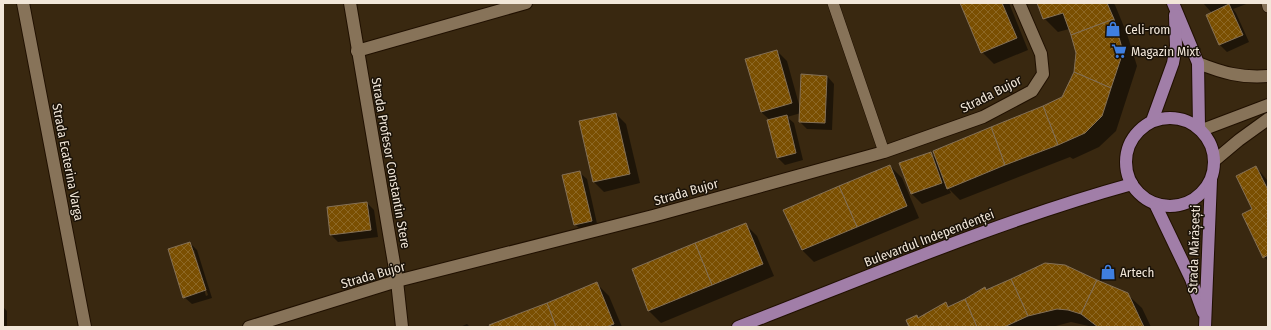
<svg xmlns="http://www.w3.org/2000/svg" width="1271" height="330" font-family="'Fira Sans Condensed',sans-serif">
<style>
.shadow{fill:#0007;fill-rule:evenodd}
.building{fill:url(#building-cross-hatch);stroke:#847056}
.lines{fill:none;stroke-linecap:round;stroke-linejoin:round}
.lane-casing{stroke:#201000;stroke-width:12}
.street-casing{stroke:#201000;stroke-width:14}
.secondary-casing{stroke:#201000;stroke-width:14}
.primary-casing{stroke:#201000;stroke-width:14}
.lane{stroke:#877359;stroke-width:11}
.street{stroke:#877359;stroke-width:12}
.secondary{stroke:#877359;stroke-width:12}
.primary{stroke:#a17ea8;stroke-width:12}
.labels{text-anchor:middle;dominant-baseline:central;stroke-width:3;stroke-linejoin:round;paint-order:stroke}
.poi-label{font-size:13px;fill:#f2e7d9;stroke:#1a1208;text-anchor:start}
.street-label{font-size:13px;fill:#f2e7d9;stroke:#1a1208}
</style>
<defs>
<pattern id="building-cross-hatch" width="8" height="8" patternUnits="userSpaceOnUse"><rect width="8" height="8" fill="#7a4f01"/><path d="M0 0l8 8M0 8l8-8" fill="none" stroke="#8d6825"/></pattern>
</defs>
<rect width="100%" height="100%" fill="#392810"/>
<g class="shadow">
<path d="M961 3H1009L1028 50 994 64 982 52Z"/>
<path d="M1038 3H1113L1115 5 1127 34 1137 66 1116 131 1099 147 1073 159 1070 157 960 200 949 189 951 193 922 204 912 194 901 164 930 153 937 160 1063 98 1075 72 1077 53 1069 29 1058 32 1044 18Z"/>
<path d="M1203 3H1249L1233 9 1236 13 1249 42 1227 52 1220 45 1207 15 1212 13Z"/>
<path d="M777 51 787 61 800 108 827 76 834 84 832 130 807 129 800 122 801 113 787 117 794 123 803 160 785 165 778 158 769 121 770 120 761 112Z"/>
<path d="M616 114 626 124 640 183 604 192 594 182Z"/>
<path d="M890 166 902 178 919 218 814 262 802 250Z"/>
<path d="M1256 167 1268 181V261L1264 257 1253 210Z"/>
<path d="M579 172 587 179 598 228 582 231 575 224Z"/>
<path d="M367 203 374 210 378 237 338 242 331 235Z"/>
<path d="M745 224 757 236 774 276 661 323 649 311 633 270Z"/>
<path d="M190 243 197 250 212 298 192 304 184 297ZM192 250H194L208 295 206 296Z"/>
<path d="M597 284 609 296 622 327H484Z"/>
<path d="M984 288 987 291 1127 294 1142 308 1151 327H1093L1071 322 1052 327H910L916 316 918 318 946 304 949 307Z"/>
<path d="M3 307 7 311V327H3Z"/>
<path d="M467 324 470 327H460Z"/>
</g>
<g class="building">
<path d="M960 3H1002L1017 38 981 53Z"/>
<path d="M1037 3H1107L1114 19 1071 35 1063 13 1043 19Z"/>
<path d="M1229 4 1243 35 1219 45 1206 15Z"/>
<path d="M1114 19 1123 52 1111 88 1074 72 1076 53 1071 35Z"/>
<path d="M777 50 792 103 761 112 745 59Z"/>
<path d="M1074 72 1111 88 1102 116 1085 133 1058 145 1043 106 1062 97Z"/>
<path d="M801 74 827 76 825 123 799 122Z"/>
<path d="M1043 106 1058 145 1005 165 991 127Z"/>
<path d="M616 113 630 174 593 182 579 121Z"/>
<path d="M787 115 796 153 777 158 767 120Z"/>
<path d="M991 127 1005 165 947 189 933 151Z"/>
<path d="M931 152 942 183 911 194 899 163Z"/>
<path d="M890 165 907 206 857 227 839 186Z"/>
<path d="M1256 166 1268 190V255L1263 258 1242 214 1252 209 1236 176Z"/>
<path d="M580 171 592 221 574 225 562 175Z"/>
<path d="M839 186 857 227 802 250 783 210Z"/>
<path d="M367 202 371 230 330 235 327 207Z"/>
<path d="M746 223 763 264 712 285 695 243Z"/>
<path d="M190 242 206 290 183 298 168 249Z"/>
<path d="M695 243 712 285 648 311 632 269Z"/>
<path d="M1045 263 1065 265 1097 280 1081 314 1068 310 1057 309 1028 316 1011 279Z"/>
<path d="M1011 279 1028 316 1004 327H977L965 299 985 287 986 290Z"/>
<path d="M1097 280 1128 293 1144 327H1098L1081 314Z"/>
<path d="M597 282 614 324 606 327H556L547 303Z"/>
<path d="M965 299 977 327H909L906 320 917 315 918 318 946 302 948 307Z"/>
<path d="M547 303 556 327H490L489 325Z"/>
</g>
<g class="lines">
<g class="lane-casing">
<g id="lane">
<path d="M833 3 884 152"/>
<path d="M1267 3 1268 7"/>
</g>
</g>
<g class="street-casing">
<g id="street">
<path d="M23 3 85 327"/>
<path d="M350 3 397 281 402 327"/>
<path d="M357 51 526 3"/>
<path d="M249 327 397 281 653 216 884 152 983 117 1032 91 1043 74 1041 54 1019 3"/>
</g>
</g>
<g class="secondary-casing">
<g id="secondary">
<path d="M1198 63C1223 73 1241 78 1268 76"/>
<path d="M1202 130 1268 105"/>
<path d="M1214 161 1239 140 1268 119"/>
</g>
</g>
<g class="primary-casing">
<g id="primary">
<path d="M1173 3 1198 63 1199 127"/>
<circle cx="1170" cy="162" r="44"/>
<path d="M1152 121 1173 63 1176 46 1175 15"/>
<path d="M1156 206 1191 279 1203 312"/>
<path d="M738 327C868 277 998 221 1132 184"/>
<path d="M1205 327 1211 180"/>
</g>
</g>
<use href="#lane" class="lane"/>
<use href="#street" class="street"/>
<use href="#secondary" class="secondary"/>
<use href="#primary" class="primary"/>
</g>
<defs>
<g id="shop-bare" transform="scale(1.2)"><path d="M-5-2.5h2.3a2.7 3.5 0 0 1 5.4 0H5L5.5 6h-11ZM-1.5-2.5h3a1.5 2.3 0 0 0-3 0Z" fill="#3f7fe0" stroke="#1a1208" stroke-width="2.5" paint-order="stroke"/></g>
<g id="supermarket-bare" transform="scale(1.2)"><path d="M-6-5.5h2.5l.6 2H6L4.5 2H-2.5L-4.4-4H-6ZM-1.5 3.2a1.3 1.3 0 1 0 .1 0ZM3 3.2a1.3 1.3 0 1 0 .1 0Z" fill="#3f7fe0" stroke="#1a1208" stroke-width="2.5" paint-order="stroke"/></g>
</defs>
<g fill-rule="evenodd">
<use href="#shop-bare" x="1113" y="29"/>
<use href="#supermarket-bare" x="1119" y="51"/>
<use href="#shop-bare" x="1108" y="272"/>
</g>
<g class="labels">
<g class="poi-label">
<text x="1125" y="29">Celi-rom</text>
<text x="1131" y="51">Magazin Mixt</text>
<text x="1120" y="272">Artech</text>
</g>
<g class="street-label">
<text transform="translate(991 94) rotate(-27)">Strada Bujor</text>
<text transform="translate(68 162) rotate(79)">Strada Ecaterina Varga</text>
<text transform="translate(391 163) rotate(80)">Strada Profesor Constantin Stere</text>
<text transform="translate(686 192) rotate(-16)">Strada Bujor</text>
<text transform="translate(929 238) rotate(-21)">Bulevardul Independenței</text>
<text transform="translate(1194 249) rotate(-88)">Strada Mărășești</text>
<text transform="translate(373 275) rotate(-16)">Strada Bujor</text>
</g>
</g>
<rect width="1271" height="330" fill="none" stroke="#f2e7d9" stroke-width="8"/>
</svg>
